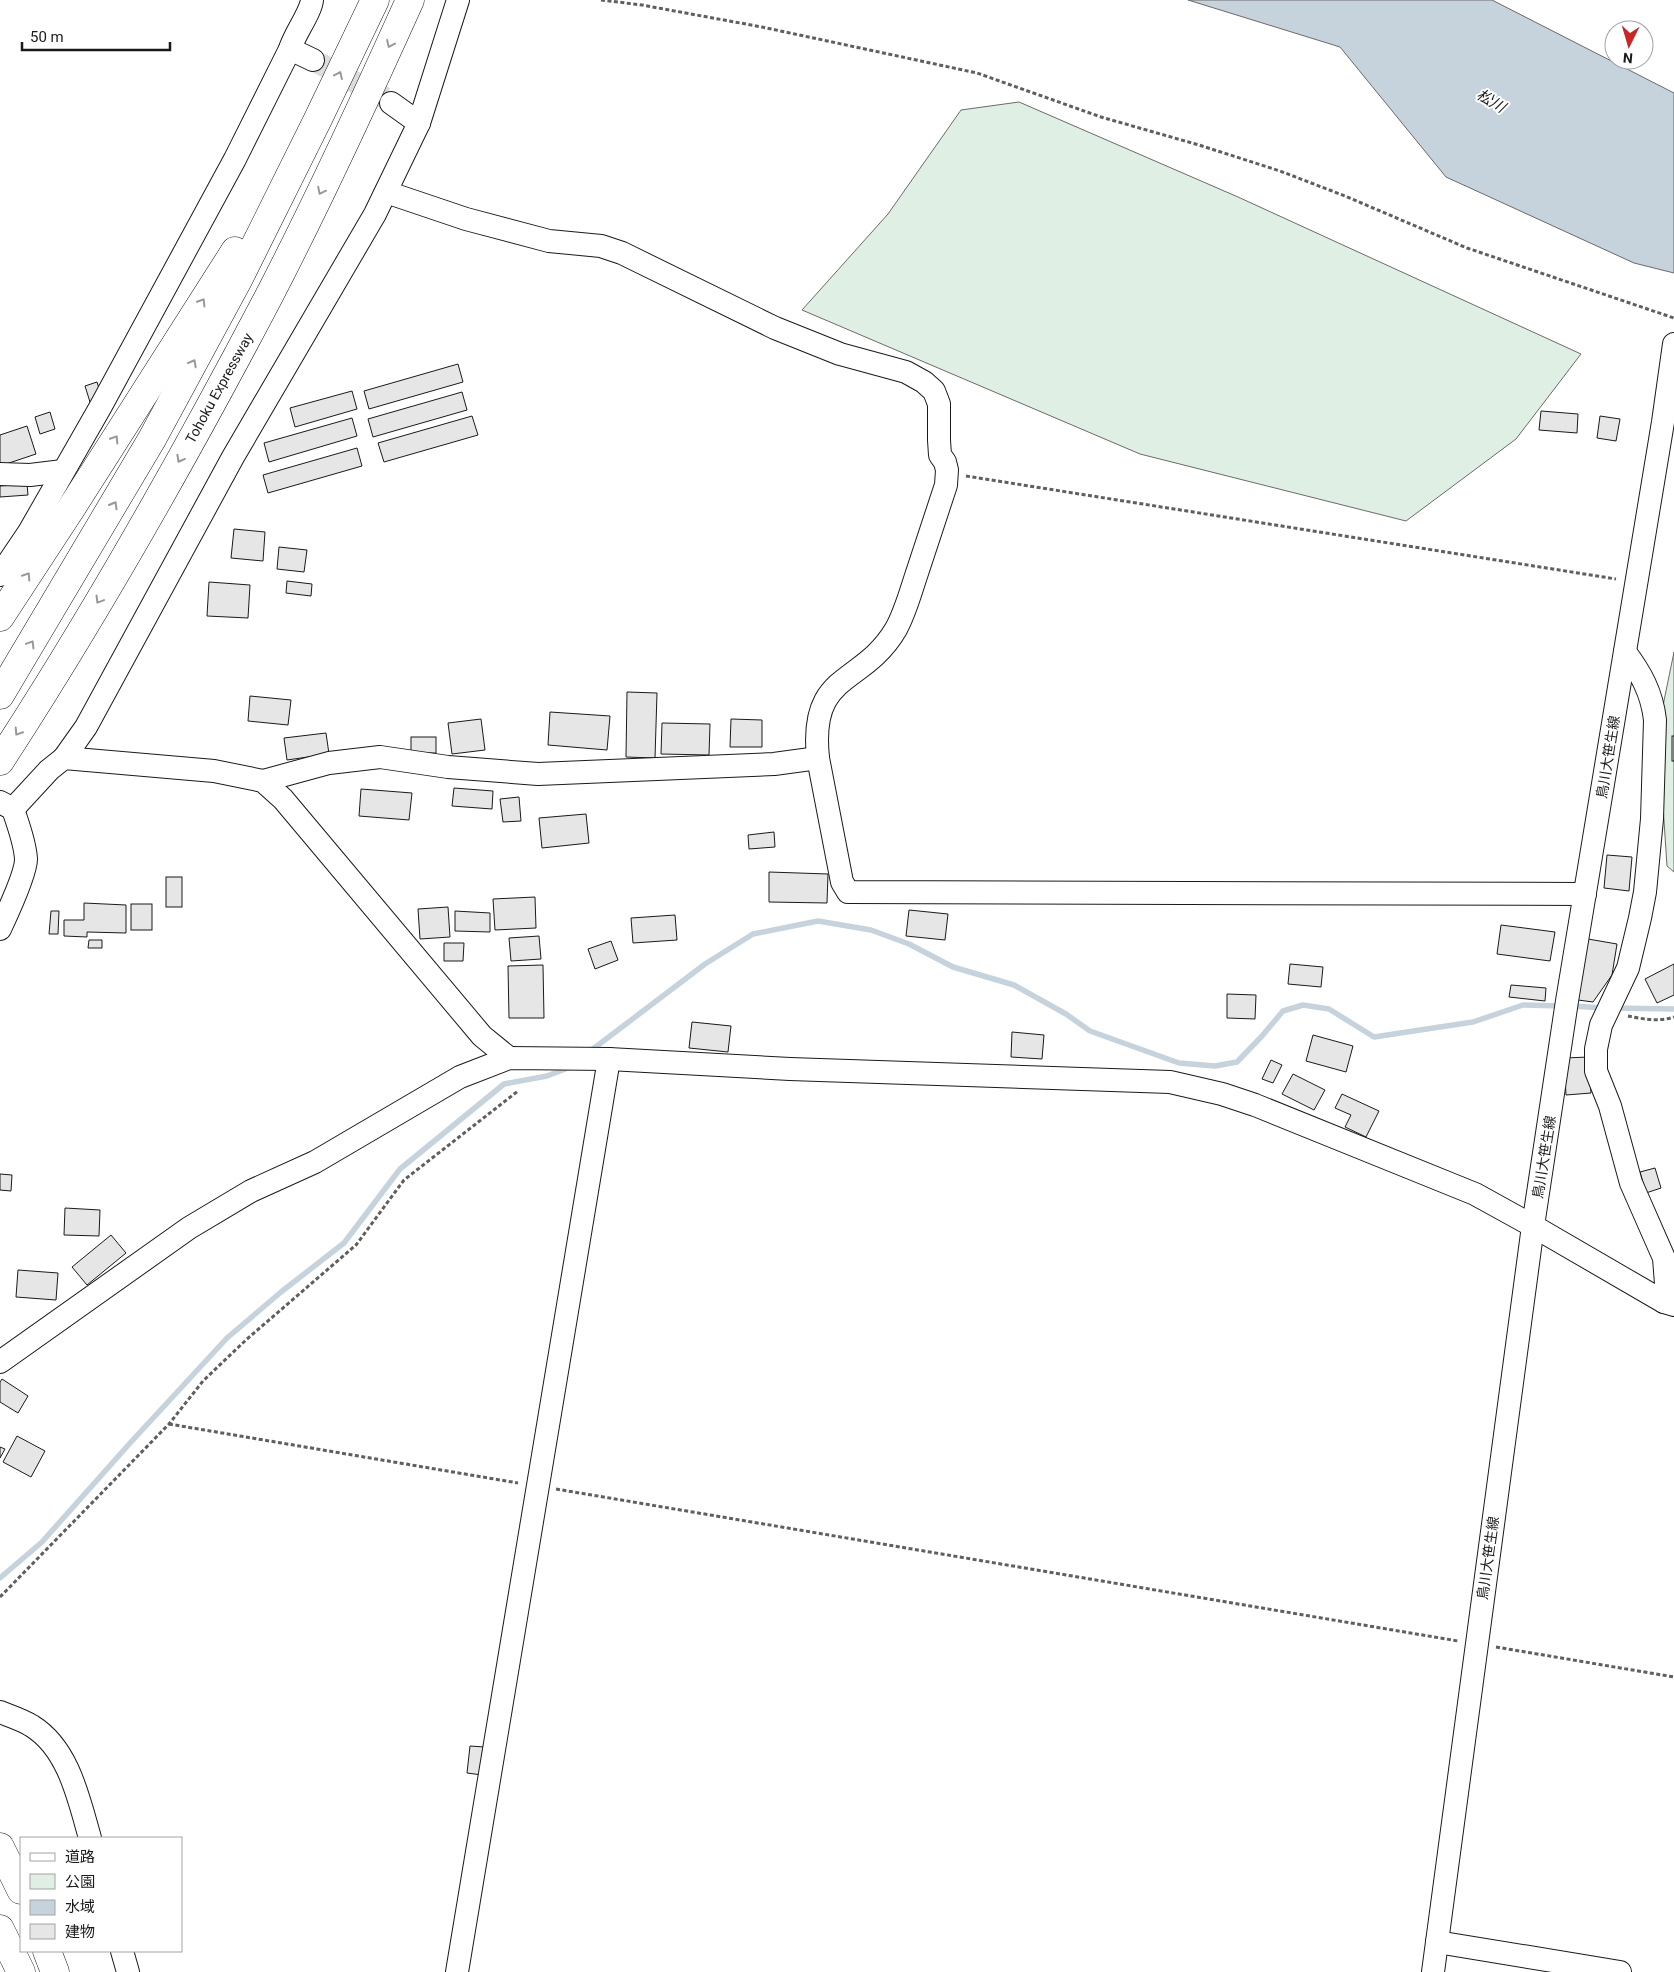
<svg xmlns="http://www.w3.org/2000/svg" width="1674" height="1972" font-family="Roboto,'Noto Sans JP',sans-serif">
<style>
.green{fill:#e0efe3;stroke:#6a6a6a}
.water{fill:#c6d2dc;stroke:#6a6a6a}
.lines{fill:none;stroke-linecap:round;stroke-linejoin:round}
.stream{stroke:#c6d2dc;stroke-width:5.5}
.building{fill:#e6e6e6;stroke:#1a1a1a}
.minor-tunnel{stroke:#ddd;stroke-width:22;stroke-dasharray:22 11;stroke-linecap:butt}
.minor-casing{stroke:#1a1a1a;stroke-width:24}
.highway-casing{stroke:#1a1a1a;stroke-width:29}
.path{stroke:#5f5f5f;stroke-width:3;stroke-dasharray:4 2.5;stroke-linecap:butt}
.minor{stroke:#fff;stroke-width:22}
.highway{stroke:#fff;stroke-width:28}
.oneway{stroke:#989898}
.labels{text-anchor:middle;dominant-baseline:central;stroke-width:4;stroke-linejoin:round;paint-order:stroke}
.street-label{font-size:14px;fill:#1a1a1a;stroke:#fff}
.water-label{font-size:15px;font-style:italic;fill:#1a1a1a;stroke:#fff}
</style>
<rect width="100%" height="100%" fill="#fff"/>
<g class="green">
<path d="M1019 102 1238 197 1581 354 1516 439 1406 521 1140 454 802 310 888 214 961 110Z"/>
<path d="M1674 652V872L1667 866 1658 730Z"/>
</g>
<path class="water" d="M1188 0H1492L1674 93V273L1634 263 1446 177 1340 47Z"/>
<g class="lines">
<g class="stream">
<path d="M1571 1006 1605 1008"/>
<path d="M1614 1008 1674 1009"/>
<path d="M589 1052 705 964 753 934 818 921 871 930 909 944 953 967 1014 985 1066 1014 1090 1031 1179 1063 1215 1066 1237 1062 1262 1036 1283 1011 1303 1005 1329 1009 1374 1037 1473 1022 1523 1005 1562 1006"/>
<path d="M0 1578 42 1542 131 1442 227 1338 281 1292 344 1243 400 1169 504 1084 547 1076 568 1068"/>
</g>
</g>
<g class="building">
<path d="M458 364 463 382 369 409 364 391Z"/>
<path d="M97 382 102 398 90 402 85 386Z"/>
<path d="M352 391 357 409 295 427 290 408Z"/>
<path d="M462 392 467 410 373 437 368 419Z"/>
<path d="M1541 411 1578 414 1577 433 1539 430Z"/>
<path d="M50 412 55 429 40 434 35 417Z"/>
<path d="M472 416 478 435 384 462 378 443Z"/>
<path d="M1600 416 1620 419 1616 441 1597 438Z"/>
<path d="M352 418 357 436 269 462 264 443Z"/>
<path d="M27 426 36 454 0 466V435Z"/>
<path d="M357 448 362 466 268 493 263 475Z"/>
<path d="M27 484 28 495 0 497V486Z"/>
<path d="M234 529 265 532 263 561 231 558Z"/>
<path d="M279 547 307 550 304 572 277 569Z"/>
<path d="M287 581 312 584 311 596 286 593Z"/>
<path d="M209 582 250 585 248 618 207 616Z"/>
<path d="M627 692 657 693 655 758 626 757Z"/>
<path d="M250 696 291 700 288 725 248 721Z"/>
<path d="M550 712 610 716 607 750 548 745Z"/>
<path d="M481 719 485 750 452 754 448 723Z"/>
<path d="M731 719 762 720V747H730Z"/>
<path d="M662 723 710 724 709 755 661 754Z"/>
<path d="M326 733 329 754 287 760 284 738Z"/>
<rect x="1672" y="736" width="2" height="25"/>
<rect x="411" y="737" width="25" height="16"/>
<path d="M454 788 493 791 492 809 452 806Z"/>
<path d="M361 789 412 793 409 820 359 816Z"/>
<path d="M519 797 521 821 503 822 500 799Z"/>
<path d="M586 814 589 843 542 848 539 818Z"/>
<path d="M774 832 775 847 749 849 748 835Z"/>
<path d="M1607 855 1632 857 1629 891 1604 888Z"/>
<path d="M769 872 828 874 827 903 769 902Z"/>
<rect x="166" y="877" width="16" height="30"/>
<path d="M535 897 536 928 495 930 493 899Z"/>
<path d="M84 903 126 905V933L87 932V937L64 936V920H84Z"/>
<rect x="131" y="904" width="21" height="26"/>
<path d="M448 907 450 937 420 939 418 909Z"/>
<path d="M909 910 948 914 945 940 906 936Z"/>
<path d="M51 911H59L58 934H49Z"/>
<path d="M455 911 490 913V932L455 931Z"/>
<path d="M675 915 677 940 633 943 631 918Z"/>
<path d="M1501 925 1555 932 1550 961 1497 954Z"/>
<path d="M539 936 541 959 511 961 509 938Z"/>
<path d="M1588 939 1617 944 1612 975 1593 1002 1578 1000Z"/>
<path d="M89 940H102V948H88Z"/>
<path d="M611 941 618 960 595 969 588 949Z"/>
<path d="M444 943H464L463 961H444Z"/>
<path d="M1290 964 1323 967 1321 987 1288 984Z"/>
<path d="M1674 964V995L1657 1003 1645 979Z"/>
<path d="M543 965 544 1018H509L508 966Z"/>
<path d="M1511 985 1546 988 1545 1001 1509 997Z"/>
<path d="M1227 994 1256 995 1255 1019 1227 1018Z"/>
<path d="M692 1022 731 1026 728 1052 689 1048Z"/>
<path d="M1012 1032 1044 1035 1042 1059 1011 1057Z"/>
<path d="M1313 1035 1353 1046 1346 1072 1306 1061Z"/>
<path d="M1589 1057 1591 1093 1566 1095 1564 1058Z"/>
<path d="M1271 1060 1282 1065 1273 1083 1262 1079Z"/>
<path d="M1293 1074 1325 1090 1314 1110 1282 1094Z"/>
<path d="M1342 1094 1379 1111 1366 1137 1345 1127 1351 1115 1335 1108Z"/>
<path d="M1655 1168 1661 1188 1646 1193 1640 1172Z"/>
<path d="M0 1174 12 1175 11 1191 0 1190Z"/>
<path d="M65 1208 100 1210 99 1236 64 1235Z"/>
<path d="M111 1235 126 1253 87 1285 72 1267Z"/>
<path d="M18 1270 58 1273 56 1300 16 1297Z"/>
<path d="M2 1379 28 1396 18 1413 0 1402V1382Z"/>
<path d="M17 1436 45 1451 31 1477 3 1462Z"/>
<path d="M0 1447 5 1449 0 1458Z"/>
<path d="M470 1746 485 1747 482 1775 467 1773Z"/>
</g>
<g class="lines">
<path class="minor-tunnel" d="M313 60 385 98"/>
<g class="minor-casing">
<g id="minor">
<path d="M290 49 313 60"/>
<path d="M391 103 419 123"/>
<path d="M386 192 466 219 549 241 601 246 622 253 775 328 840 354 906 372 924 382 934 391 939 404V440L940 455 945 462 947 470 946 485C936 515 926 545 916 576 910 594 905 613 896 629 862 687 809 670 818 758L842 882 848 892 1585 894"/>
<path d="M0 474 30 475 63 471"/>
<path d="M0 575 29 532 101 406 235 159 290 49C294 35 311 12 312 0"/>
<path d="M1625 652C1641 673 1652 693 1655 720L1652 819 1645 892 1640 918 1628 968 1601 1025 1596 1049V1071L1610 1106 1631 1183 1664 1258 1666 1284 1664 1302"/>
<path d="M64 758 86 727 233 457 375 214 419 123 458 0"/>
<path d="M263 781 329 763 380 757 448 767 538 774 774 764 818 758"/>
<path d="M13 809 49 770 64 758 214 771 263 781 283 799 482 1036 509 1058"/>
<path d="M0 929C7 914 26 874 26 859 25 842 18 825 13 809L0 802"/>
<path d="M0 1362 189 1228 251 1191 315 1162 460 1077 509 1058 609 1059 790 1069 1170 1082 1222 1094 1255 1105 1475 1194 1533 1226 1664 1302 1674 1305"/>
<path d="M0 1712C10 1716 23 1720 32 1726 69 1749 79 1800 90 1838"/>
<path d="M1437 1942 1620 1972"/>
<path d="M122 1951 128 1972"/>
<path d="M457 1972 609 1059"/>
<path d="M1433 1972 1533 1226 1567 1001 1663 422 1674 344"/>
</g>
</g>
<g class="highway-casing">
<g id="highway">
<path d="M0 617 72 507 235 251"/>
<path d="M0 695 152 439 239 278 318 119 375 0"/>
<path d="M0 761C97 612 185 456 268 298 319 200 365 100 410 0"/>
<path d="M0 1847 21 1890"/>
<path d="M0 1929 21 1972"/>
<path d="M47 1951 55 1972"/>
</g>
</g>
<g class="path">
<path d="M601 0 642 5 762 27 977 73 1101 117 1199 145 1280 171 1345 196 1467 248 1674 318"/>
<path d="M966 476 1616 579"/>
<path d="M1628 1016C1642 1019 1660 1022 1674 1017"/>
<path d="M169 1424 518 1483"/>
<path d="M556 1489 1458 1641"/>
<path d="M0 1597 169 1424 203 1381 247 1339 356 1245 404 1180 518 1091"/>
<path d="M1496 1647 1674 1677"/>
</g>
<use href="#minor" class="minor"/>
<use href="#highway" class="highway"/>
</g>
<defs><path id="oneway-chevron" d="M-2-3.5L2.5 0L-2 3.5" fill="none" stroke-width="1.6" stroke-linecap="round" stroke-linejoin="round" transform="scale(1.25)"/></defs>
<g class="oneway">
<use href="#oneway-chevron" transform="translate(390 44) rotate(115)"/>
<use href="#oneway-chevron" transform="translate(339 75) rotate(-65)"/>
<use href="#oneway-chevron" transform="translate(321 191) rotate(116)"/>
<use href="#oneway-chevron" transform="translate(202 302) rotate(-58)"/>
<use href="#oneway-chevron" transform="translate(193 363) rotate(-62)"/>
<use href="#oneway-chevron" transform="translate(115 439) rotate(-58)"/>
<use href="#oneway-chevron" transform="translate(180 459) rotate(119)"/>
<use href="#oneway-chevron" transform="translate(114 505) rotate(-60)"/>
<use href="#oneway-chevron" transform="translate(27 576) rotate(-57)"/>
<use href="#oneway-chevron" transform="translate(99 600) rotate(121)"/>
<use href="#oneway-chevron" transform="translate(31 644) rotate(-59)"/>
<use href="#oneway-chevron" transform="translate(18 732) rotate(123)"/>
</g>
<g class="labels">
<g class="street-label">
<text transform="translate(219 388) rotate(-61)">Tohoku Expressway</text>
<text transform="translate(1608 757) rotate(-81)">鳥川大笹生線</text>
<text transform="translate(1544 1157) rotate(-81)">鳥川大笹生線</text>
<text transform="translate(1488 1558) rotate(-82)">鳥川大笹生線</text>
</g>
<g class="water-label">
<text transform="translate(1491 101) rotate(31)">松川</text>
</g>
</g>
<rect x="20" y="1837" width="162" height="115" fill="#ffffff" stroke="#a3a3a3"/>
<rect x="30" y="1853" width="25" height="8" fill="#ffffff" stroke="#a3a3a3"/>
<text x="65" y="1862" font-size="15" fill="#1a1a1a">道路</text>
<rect x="30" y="1874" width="25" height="15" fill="#e0efe3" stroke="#a3a3a3"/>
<text x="65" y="1887" font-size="15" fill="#1a1a1a">公園</text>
<rect x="30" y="1900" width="25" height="15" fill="#c6d2dc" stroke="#a3a3a3"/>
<text x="65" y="1912" font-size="15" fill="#1a1a1a">水域</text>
<rect x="30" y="1924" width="25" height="15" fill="#e6e6e6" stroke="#a3a3a3"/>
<text x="65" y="1937" font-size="15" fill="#1a1a1a">建物</text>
<g transform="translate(1629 45) rotate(185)"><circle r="24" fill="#ffffff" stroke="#a3a3a3"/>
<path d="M0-4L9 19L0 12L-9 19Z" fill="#c62828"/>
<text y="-8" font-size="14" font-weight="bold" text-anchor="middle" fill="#1a1a1a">N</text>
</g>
<path d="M22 42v8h148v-8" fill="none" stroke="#1a1a1a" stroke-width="2.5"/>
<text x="30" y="42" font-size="15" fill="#1a1a1a" stroke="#ffffff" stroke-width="4" paint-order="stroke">50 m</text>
</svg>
